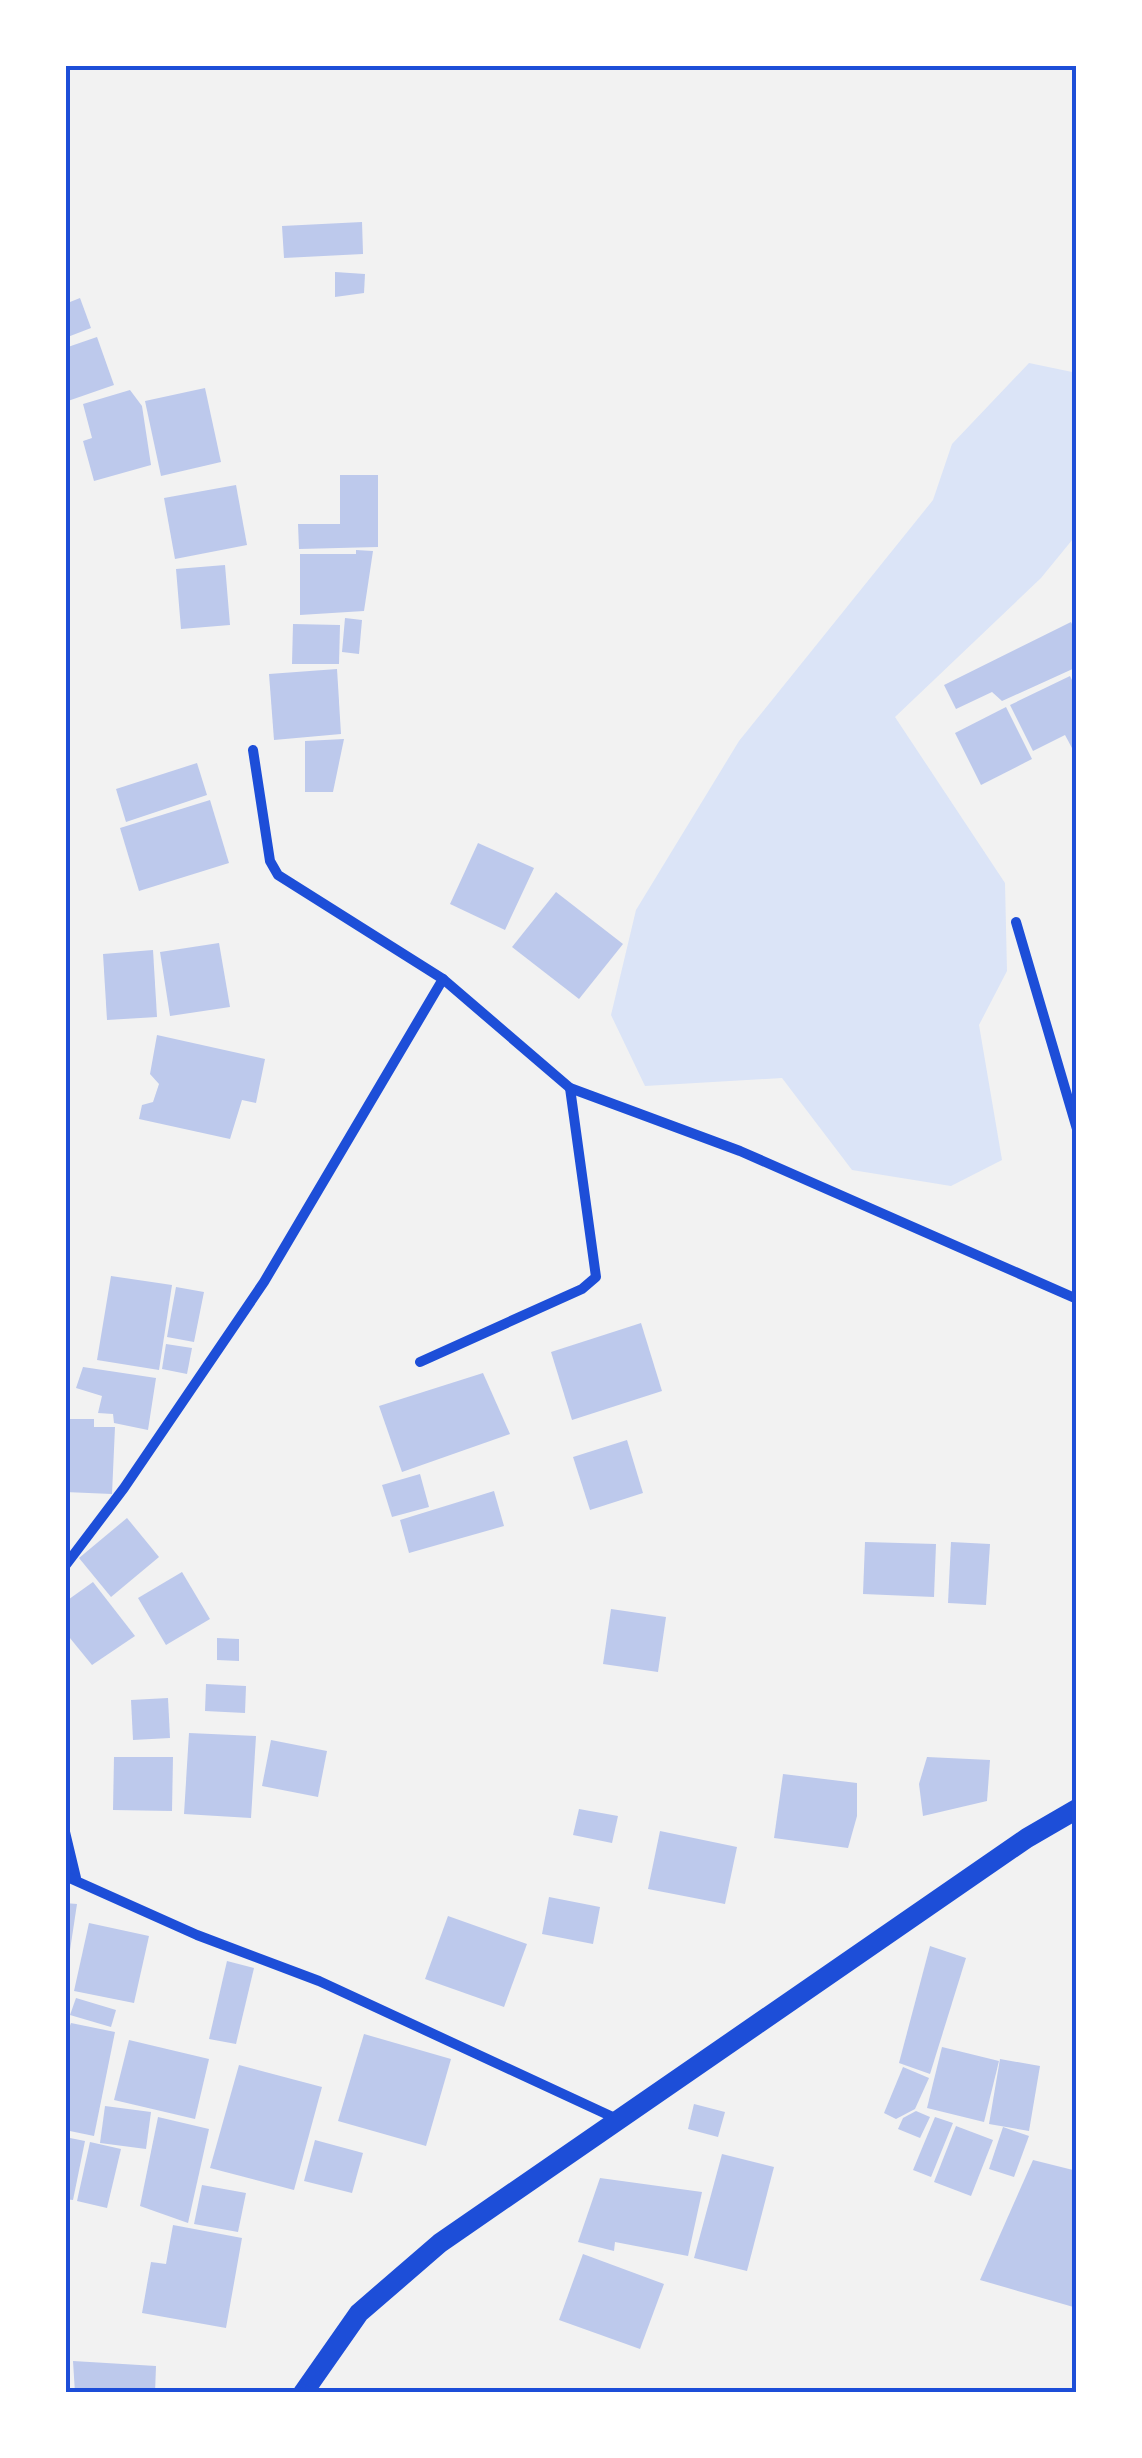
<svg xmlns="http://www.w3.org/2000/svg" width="1142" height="2458" font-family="'Work Sans',sans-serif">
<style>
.green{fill:#dbe4f7}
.building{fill:#bdc9ec}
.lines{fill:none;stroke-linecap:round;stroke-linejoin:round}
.minor{stroke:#1d4ed8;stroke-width:10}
.secondary{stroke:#1d4ed8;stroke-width:20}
.neatline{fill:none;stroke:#1d4ed8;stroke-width:4}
</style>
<rect width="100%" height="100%" fill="#f2f2f2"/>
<path class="green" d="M1029 363 1077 373V534L1041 578 895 717 1005 883 1007 971 979 1025 1002 1160 951 1186 852 1170 782 1078 645 1086 611 1015 636 910 739 741 933 500 952 444Z"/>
<g class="building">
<path d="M362 222 363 254 284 258 282 226Z"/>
<path d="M335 272 365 274 364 293 335 297Z"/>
<path d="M80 298 91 328 65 338V304Z"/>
<path d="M97 337 114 385 65 402V348Z"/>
<path d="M205 388 221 462 161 476 145 401Z"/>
<path d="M130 390 142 406 151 465 94 481 83 441 92 438 83 404Z"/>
<path d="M340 475H378V547L299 549 298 524H340Z"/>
<path d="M236 485 247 545 175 559 164 498Z"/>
<path d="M356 550 373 551 364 611 300 615V554H356Z"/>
<path d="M225 565 230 625 181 629 176 569Z"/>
<path d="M345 618 362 620 359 654 342 652Z"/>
<path d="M1071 622 1077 635V667L1002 701 992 692 956 709 944 685Z"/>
<path d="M293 624 340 625 339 664H292Z"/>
<path d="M337 669 341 734 274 740 269 674Z"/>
<path d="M1070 676 1077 690V745L1072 748 1065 735 1033 751 1010 705Z"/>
<path d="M1006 707 1032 759 981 785 955 733Z"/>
<path d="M344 739 333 792H305V741Z"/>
<path d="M197 763 207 795 126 822 116 789Z"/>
<path d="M210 800 229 863 139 891 120 828Z"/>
<path d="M478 843 534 868 505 930 450 904Z"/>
<path d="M556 892 623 944 579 999 512 947Z"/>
<path d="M219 943 230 1007 170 1016 160 952Z"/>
<path d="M153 950 157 1017 107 1020 103 954Z"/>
<path d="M157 1035 265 1059 256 1103 242 1100 230 1139 139 1119 142 1105 153 1102 159 1084 150 1074Z"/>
<path d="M111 1276 172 1285 159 1370 97 1360Z"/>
<path d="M176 1287 204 1292 194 1342 167 1337Z"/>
<path d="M641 1323 662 1391 572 1420 551 1352Z"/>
<path d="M166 1344 192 1348 187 1374 162 1369Z"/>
<path d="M83 1367 156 1378 148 1430 114 1423 113 1414 98 1413 102 1396 76 1388Z"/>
<path d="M483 1373 510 1434 402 1472 379 1406Z"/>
<path d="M65 1419H94V1427H115L112 1494 65 1492Z"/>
<path d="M627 1440 643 1493 590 1510 573 1457Z"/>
<path d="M420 1474 429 1507 392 1517 382 1485Z"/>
<path d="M494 1491 504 1526 409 1553 400 1520Z"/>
<path d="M127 1518 159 1557 111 1597 79 1558Z"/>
<path d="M865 1542 936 1544 934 1597 863 1594Z"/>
<path d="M951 1542 990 1544 986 1605 948 1603Z"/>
<path d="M182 1572 210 1619 166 1645 138 1598Z"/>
<path d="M93 1582 135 1636 92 1665 65 1632V1602Z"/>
<path d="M611 1609 666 1617 658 1672 603 1664Z"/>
<path d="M217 1638 239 1639V1661L217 1660Z"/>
<path d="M206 1684 246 1686 245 1713 205 1711Z"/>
<path d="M168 1698 170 1738 133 1740 131 1700Z"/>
<path d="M189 1733 256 1736 251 1818 184 1814Z"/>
<path d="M271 1740 327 1751 318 1797 262 1786Z"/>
<path d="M114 1757H173L172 1811 113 1810Z"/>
<path d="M927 1757 990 1760 987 1801 923 1816 919 1784Z"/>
<path d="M783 1774 857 1783V1816L848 1848 774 1838Z"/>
<path d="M579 1809 618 1816 612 1843 573 1835Z"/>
<path d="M660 1831 737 1847 725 1904 648 1889Z"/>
<path d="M549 1897 600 1907 593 1944 542 1934Z"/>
<path d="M65 1903 77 1904 67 1970H65Z"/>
<path d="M448 1916 527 1944 504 2007 425 1979Z"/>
<path d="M89 1923 149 1936 134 2003 74 1991Z"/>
<path d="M930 1946 966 1958 930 2074 899 2063Z"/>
<path d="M227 1961 254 1968 236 2044 209 2039Z"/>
<path d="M76 1998 116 2010 111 2027 70 2015Z"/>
<path d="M71 2023 115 2032 94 2136 65 2130V2039Z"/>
<path d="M364 2034 451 2059 426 2146 338 2121Z"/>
<path d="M129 2040 209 2059 195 2119 114 2100Z"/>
<path d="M942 2047 999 2061 984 2122 927 2108Z"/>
<path d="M1000 2059 1040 2066 1029 2131 989 2124Z"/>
<path d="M239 2065 322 2087 294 2190 210 2168Z"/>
<path d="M903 2067 929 2078 915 2109 896 2119 884 2113Z"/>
<path d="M694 2104 725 2112 718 2137 688 2129Z"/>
<path d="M105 2106 151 2112 146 2149 100 2143Z"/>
<path d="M916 2111 930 2117 920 2138 898 2129 903 2118Z"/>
<path d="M158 2117 209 2129 188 2223 140 2206Z"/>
<path d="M935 2117 953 2123 931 2177 913 2170Z"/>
<path d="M956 2126 993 2140 971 2196 934 2182Z"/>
<path d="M1003 2127 1029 2136 1014 2177 989 2169Z"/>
<path d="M65 2137 85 2141 73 2200 65 2199Z"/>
<path d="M315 2140 363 2153 352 2193 304 2181Z"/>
<path d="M90 2142 121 2149 107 2208 77 2201Z"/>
<path d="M722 2154 774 2167 747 2271 694 2258Z"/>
<path d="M1033 2160 1077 2171V2308L980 2280Z"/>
<path d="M600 2178 702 2192 688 2256 615 2242 614 2251 578 2242Z"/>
<path d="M202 2185 246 2193 238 2232 194 2224Z"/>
<path d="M173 2225 242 2238 226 2328 142 2313 151 2262 166 2264Z"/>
<path d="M583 2254 664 2284 640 2349 559 2320Z"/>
<path d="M73 2361 156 2366 155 2393H75Z"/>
</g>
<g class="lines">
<g class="minor">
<path d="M1016 922 1077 1129"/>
<path d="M443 979 570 1088 740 1151 1077 1299"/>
<path d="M420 1362 582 1289 596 1277 570 1088"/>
<path d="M65 1566 124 1488 264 1282 443 979 278 875 270 861 253 750"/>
<path d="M65 1832 76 1878"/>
<path d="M65 1876 197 1935 319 1981 617 2119"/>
</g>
<path class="secondary" d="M303 2393 359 2313 440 2243 1027 1838 1077 1809"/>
</g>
<rect width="1142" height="2458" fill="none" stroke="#ffffff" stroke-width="135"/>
<rect x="68" y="68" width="1006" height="2322" class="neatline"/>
</svg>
